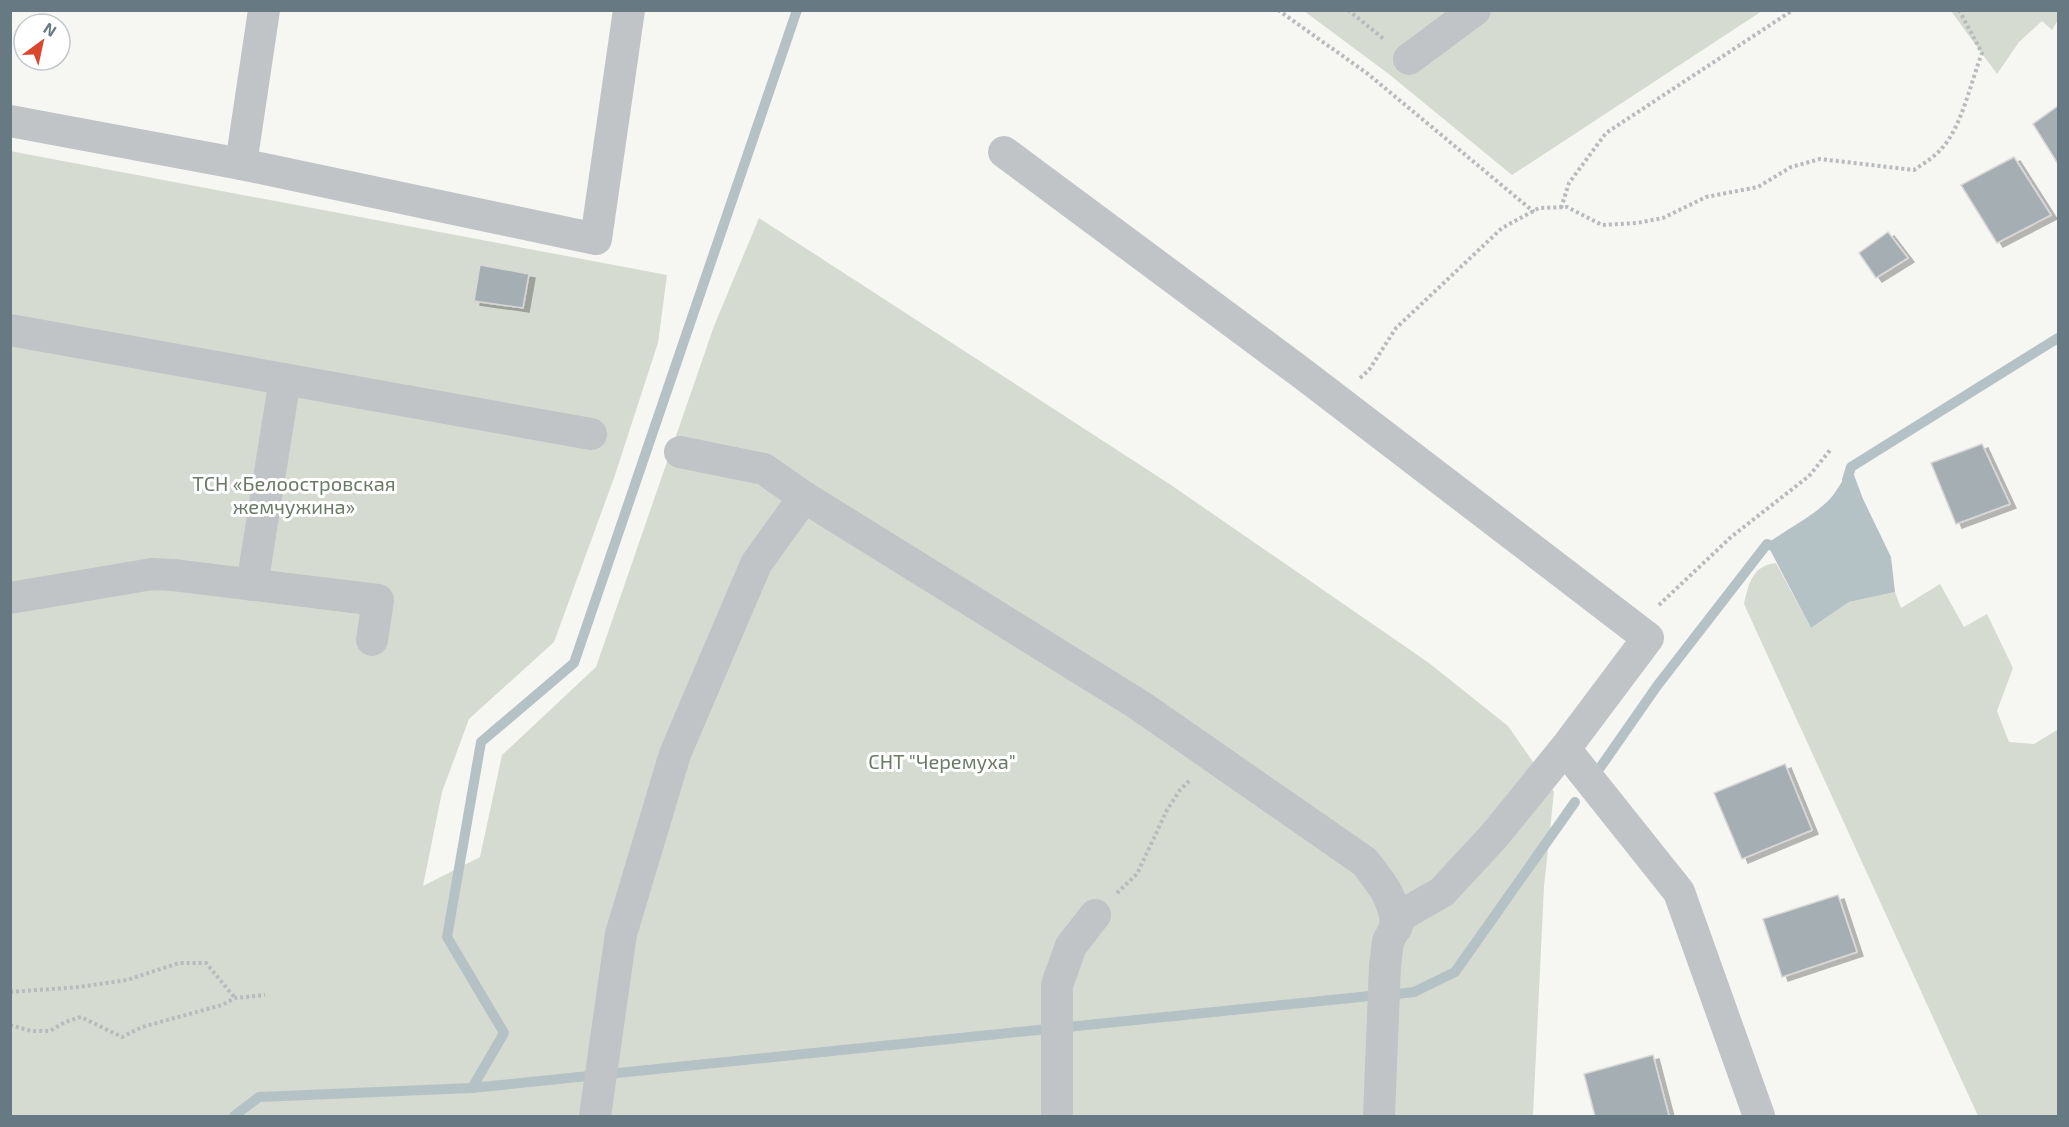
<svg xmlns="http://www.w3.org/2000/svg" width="2069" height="1127" font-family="'Exo 2',sans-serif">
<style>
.green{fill:#d6dbd2}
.water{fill:#b5c2c5}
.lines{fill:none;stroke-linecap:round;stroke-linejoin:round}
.stream{stroke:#b5c2c5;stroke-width:10}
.building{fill:#a5aeb2;stroke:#d8d7d6;stroke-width:1.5;filter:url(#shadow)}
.path{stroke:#b8bbbd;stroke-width:4;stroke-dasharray:3 3;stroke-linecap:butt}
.street{stroke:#c0c4c7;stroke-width:32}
.labels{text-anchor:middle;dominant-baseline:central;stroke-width:6;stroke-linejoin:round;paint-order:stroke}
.park-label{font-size:20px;fill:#6b7a65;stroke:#fff}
</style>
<defs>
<filter id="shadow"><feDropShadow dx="6" dy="4" stdDeviation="0" flood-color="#0004"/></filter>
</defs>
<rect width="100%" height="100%" fill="#f6f6f3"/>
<g class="green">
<path d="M1304 11H1762L1512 175 1390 75Z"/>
<path d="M1951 11H2058V20L2052 30 2042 21 2019 42 1997 74Z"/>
<path d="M10 151 667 275 658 343 614 478 554 642 469 719 442 792 423 886 480 857 502 755 596 667 714 326 759 218 1168 483 1429 663 1508 726 1554 792 1544 887 1533 1116H11Z"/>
<path d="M1776 563 1811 628 1849 602 1895 592 1901 608 1940 584 1964 627 1987 614 2013 668 1997 711 2009 742 2034 744 2057 730 2058 726V1116H1978L1744 604C1749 583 1752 566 1776 563Z"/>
</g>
<path class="water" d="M1851 467 1863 499 1891 557 1895 592 1849 602 1811 628 1767 544C1788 528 1811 518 1830 499 1838 490 1844 477 1851 467Z"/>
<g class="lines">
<g class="stream">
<path d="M1847 480 1851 467 2058 338"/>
<path d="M1595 775 1657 686 1767 544 1780 548"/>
<path d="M1397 994 1414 992 1455 972 1575 802"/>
<path d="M472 1088 504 1033 447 937 481 742 574 663 797 10"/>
<path d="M234 1116 259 1097 472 1088 1370 996"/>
</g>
</g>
<g class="building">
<path d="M2058 106V164L2033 124Z"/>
<path d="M2014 157 2051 215 1997 243 1961 185Z"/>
<path d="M1888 232 1908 258 1876 278 1859 253Z"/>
<path d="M480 265 529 274 523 308 474 301Z"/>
<path d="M1982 444 2010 504 1956 524 1931 463Z"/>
<path d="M1785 764 1812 830 1742 859 1714 793Z"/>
<path d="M1838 895 1857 952 1782 977 1763 919Z"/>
<path d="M1653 1055 1669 1116H1595L1584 1074Z"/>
</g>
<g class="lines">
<g class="path">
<path d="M1278 10 1368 74 1534 212"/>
<path d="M1348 10 1385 40"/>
<path d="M1561 208 1569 183 1606 133 1793 10"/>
<path d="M1360 378 1369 370 1396 328 1502 228 1539 208 1567 207 1602 225 1637 223 1663 218 1706 197 1758 187 1791 167 1820 159 1914 170C1924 163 1935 157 1943 147 1962 125 1971 82 1982 53L1959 10"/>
<path d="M1659 605 1731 537 1809 476 1831 449"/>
<path d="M1117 893 1137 874 1167 810 1180 790 1190 780"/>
<path d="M10 992 79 987 127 980 179 963H206L235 998"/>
<path d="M10 1025 31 1031H50L65 1022 81 1017 122 1037 142 1027 222 1005 235 998 265 995"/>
</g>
<g class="street">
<path d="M1409 59 1475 10"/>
<path d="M10 121 241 164 596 239 629 10"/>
<path d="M1004 152 1303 374 1648 638 1567 746 1494 836 1442 892 1402 915 1388 941 1385 966 1379 1116"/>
<path d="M241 164 264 10"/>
<path d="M10 330 591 434"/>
<path d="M680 452 764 469 804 497 1139 705 1365 862C1382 884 1396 900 1396 928"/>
<path d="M252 585 285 379"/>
<path d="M10 598 152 574 173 575 378 600 372 640"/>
<path d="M1573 759 1679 892 1759 1116"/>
<path d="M595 1116 621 934 675 754 756 564 804 497"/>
<path d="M1057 1116V985L1071 946 1095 915"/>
</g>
</g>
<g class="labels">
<g class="park-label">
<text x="294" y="483">ТСН «Белоостровская<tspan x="294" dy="23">жемчужина»</tspan></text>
<text x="942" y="761">СНТ "Черемуха"</text>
</g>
</g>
<rect width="2069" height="1127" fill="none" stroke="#677982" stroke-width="24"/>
<g transform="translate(42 42) rotate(33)"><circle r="28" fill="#ffffff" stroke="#c2c9cd" stroke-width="1.5"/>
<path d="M0-4.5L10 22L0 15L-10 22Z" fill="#da472f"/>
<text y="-9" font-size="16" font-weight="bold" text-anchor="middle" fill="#677982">N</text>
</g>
</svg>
